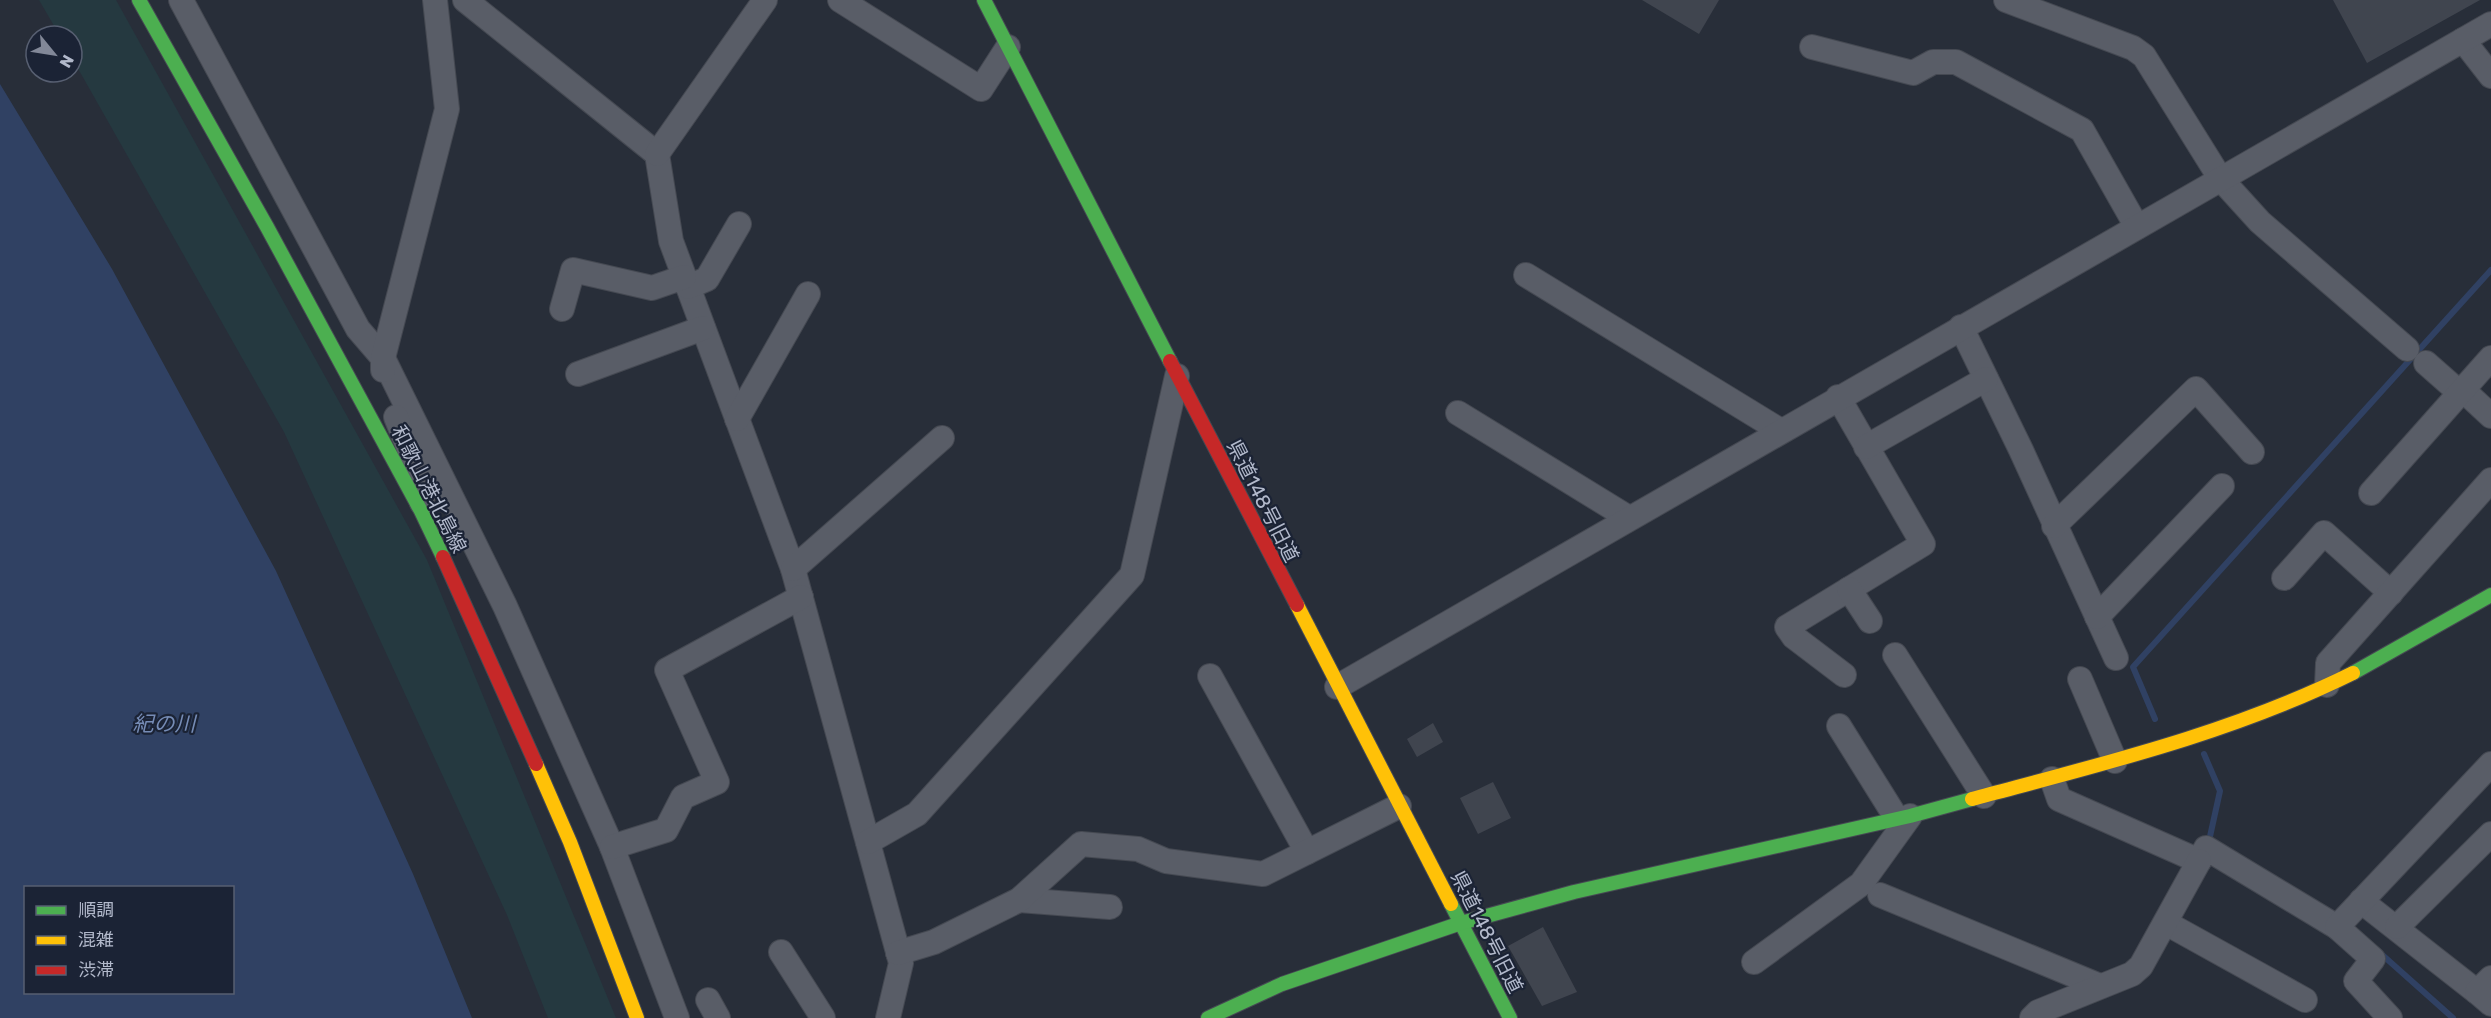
<svg xmlns="http://www.w3.org/2000/svg" width="2491" height="1018" font-family="Rubik,'Noto Sans JP',sans-serif">
<style>
.green{fill:#253940}
.water{fill:#304163;fill-rule:evenodd}
.lines{fill:none;stroke-linecap:round;stroke-linejoin:round}
.stream{stroke:#304163;stroke-width:6}
.building{fill:#40454f}
.street-casing{stroke:#454952;stroke-width:26}
.fast-casing{stroke:#454952;stroke-width:16}
.slow-casing{stroke:#454952;stroke-width:16}
.jam-casing{stroke:#454952;stroke-width:16}
.street{stroke:#595d67;stroke-width:24}
.fast{stroke:#4caf50;stroke-width:14}
.slow{stroke:#ffc107;stroke-width:14}
.jam{stroke:#c62828;stroke-width:14}
.labels{text-anchor:middle;dominant-baseline:central;stroke-width:4.5;stroke-linejoin:round;paint-order:stroke}
.street-label{font-size:20px;fill:#b2b9cb;stroke:#1b2335}
.water-label{font-size:21px;font-style:italic;fill:#768cb6;stroke:#1b2335}
</style>
<rect width="100%" height="100%" fill="#282e39"/>
<path class="green" d="M39 0H116L427 560 616 1018H548L507 915 284 432 72 58V36H60Z"/>
<path class="water" d="M0 84 112 269 276 571 413 874 472 1018H0ZM26 888H232V992H26Z"/>
<g class="lines">
<g class="stream">
<path d="M2155 719 2133 667 2491 270"/>
<path d="M2204 754 2220 791 2209 841 2213 843"/>
<path d="M2379 952 2453 1018"/>
</g>
</g>
<g class="building">
<path d="M1642 0H1719L1699 34Z"/>
<path d="M2333 0H2480L2367 63Z"/>
<path d="M1433 723 1443 742 1417 757 1407 739Z"/>
<path d="M1493 782 1511 818 1478 834 1460 798Z"/>
<path d="M1543 927 1577 992 1542 1006 1508 946Z"/>
</g>
<g class="lines">
<g class="street-casing">
<g id="street">
<path d="M181 0 358 329 383 358 505 606 612 847 677 1018"/>
<path d="M465 0 657 154 671 241 793 569 901 963 888 1018"/>
<path d="M840 0 981 89 1008 47"/>
<path d="M2006 0 2133 48 2144 56 2220 178 2260 222 2407 349"/>
<path d="M2463 40 2491 76"/>
<path d="M1812 47 1913 73 1933 62H1956L2082 130 2137 227"/>
<path d="M657 154 765 0"/>
<path d="M1526 275 1781 431"/>
<path d="M688 287 707 279 739 224"/>
<path d="M562 309 573 270 652 288 684 277"/>
<path d="M1961 327 2021 450 2116 658"/>
<path d="M2426 363 2460 393"/>
<path d="M383 370V358L447 109 435 0"/>
<path d="M578 374 703 328"/>
<path d="M2463 390 2491 416"/>
<path d="M1838 397 1923 544 1787 627 1794 637 1844 675"/>
<path d="M1458 413 1629 518"/>
<path d="M396 417 424 486 422 503"/>
<path d="M737 419 808 294"/>
<path d="M1866 447 1986 379"/>
<path d="M2371 493 2491 358"/>
<path d="M2054 526 2196 389 2252 452"/>
<path d="M793 569 942 438"/>
<path d="M2284 578 2324 533 2391 593"/>
<path d="M1849 589 1870 621"/>
<path d="M2097 617 2222 486"/>
<path d="M1895 655 1984 796"/>
<path d="M1210 676 1307 852"/>
<path d="M2080 679 2115 761"/>
<path d="M2327 685 2328 663 2491 480"/>
<path d="M1337 687 2491 24"/>
<path d="M1839 726 1897 819"/>
<path d="M2052 779 2059 799 2199 861 2206 848 2337 927"/>
<path d="M868 842 917 814 1132 575 1177 376"/>
<path d="M612 847 666 830 683 797 717 782 667 670 801 597"/>
<path d="M1880 895 2100 986"/>
<path d="M1019 900 1110 907"/>
<path d="M2361 901 2477 992"/>
<path d="M2166 923 2305 1000"/>
<path d="M2397 927 2491 834"/>
<path d="M781 952 823 1018"/>
<path d="M898 953 934 942 1019 900 1081 844 1138 849 1166 861 1263 874 1399 806"/>
<path d="M1754 962 1861 884 1910 816"/>
<path d="M2491 978 2477 992 2491 1004"/>
<path d="M708 1000 718 1018"/>
<path d="M2032 1018 2038 1012 2132 974 2141 966 2199 861"/>
<path d="M2390 1018 2356 981 2373 959 2337 927 2491 764"/>
</g>
</g>
<g class="fast-casing">
<g id="fast">
<path d="M139 0 267 227 421 511 443 557"/>
<path d="M984 0 1170 361"/>
<path d="M2353 673 2491 595"/>
<path d="M1451 904 1510 1018"/>
<path d="M1208 1018 1282 984 1461 923 1574 892 1910 816 1972 799"/>
</g>
</g>
<g class="slow-casing">
<g id="slow">
<path d="M1297 605 1451 904"/>
<path d="M536 764 570 842 637 1018"/>
<path d="M1972 799C2102 764 2232 733 2353 673"/>
</g>
</g>
<g class="jam-casing">
<g id="jam">
<path d="M1170 361 1297 605"/>
<path d="M443 557 536 764"/>
</g>
</g>
<use href="#street" class="street"/>
<use href="#fast" class="fast"/>
<use href="#slow" class="slow"/>
<use href="#jam" class="jam"/>
</g>
<g class="labels">
<g class="street-label">
<text transform="translate(429 489) rotate(63)">和歌山港北島線</text>
<text transform="translate(1263 501) rotate(63)">県道148号旧道</text>
<text transform="translate(1487 932) rotate(63)">県道148号旧道</text>
</g>
<g class="water-label">
<text x="164" y="723">紀の川</text>
</g>
</g>
<rect x="24" y="886" width="210" height="108" fill="#1b2335" stroke="#575f71" stroke-width="1.5"/>
<rect x="36" y="906" width="30" height="9" fill="#4caf50" stroke="#575f71" stroke-width="1.5"/>
<text x="78" y="916" font-size="18" fill="#b2b9cb">順調</text>
<rect x="36" y="936" width="30" height="9" fill="#ffc107" stroke="#575f71" stroke-width="1.5"/>
<text x="78" y="946" font-size="18" fill="#b2b9cb">混雑</text>
<rect x="36" y="966" width="30" height="9" fill="#c62828" stroke="#575f71" stroke-width="1.5"/>
<text x="78" y="976" font-size="18" fill="#b2b9cb">渋滞</text>
<g transform="translate(54 54) rotate(120)"><circle r="28" fill="#1b2335" stroke="#575f71" stroke-width="1.5"/>
<path d="M0-4.5L10 22L0 15L-10 22Z" fill="#828898"/>
<text y="-9" font-size="16" font-weight="bold" text-anchor="middle" fill="#b2b9cb">N</text>
</g>
</svg>
